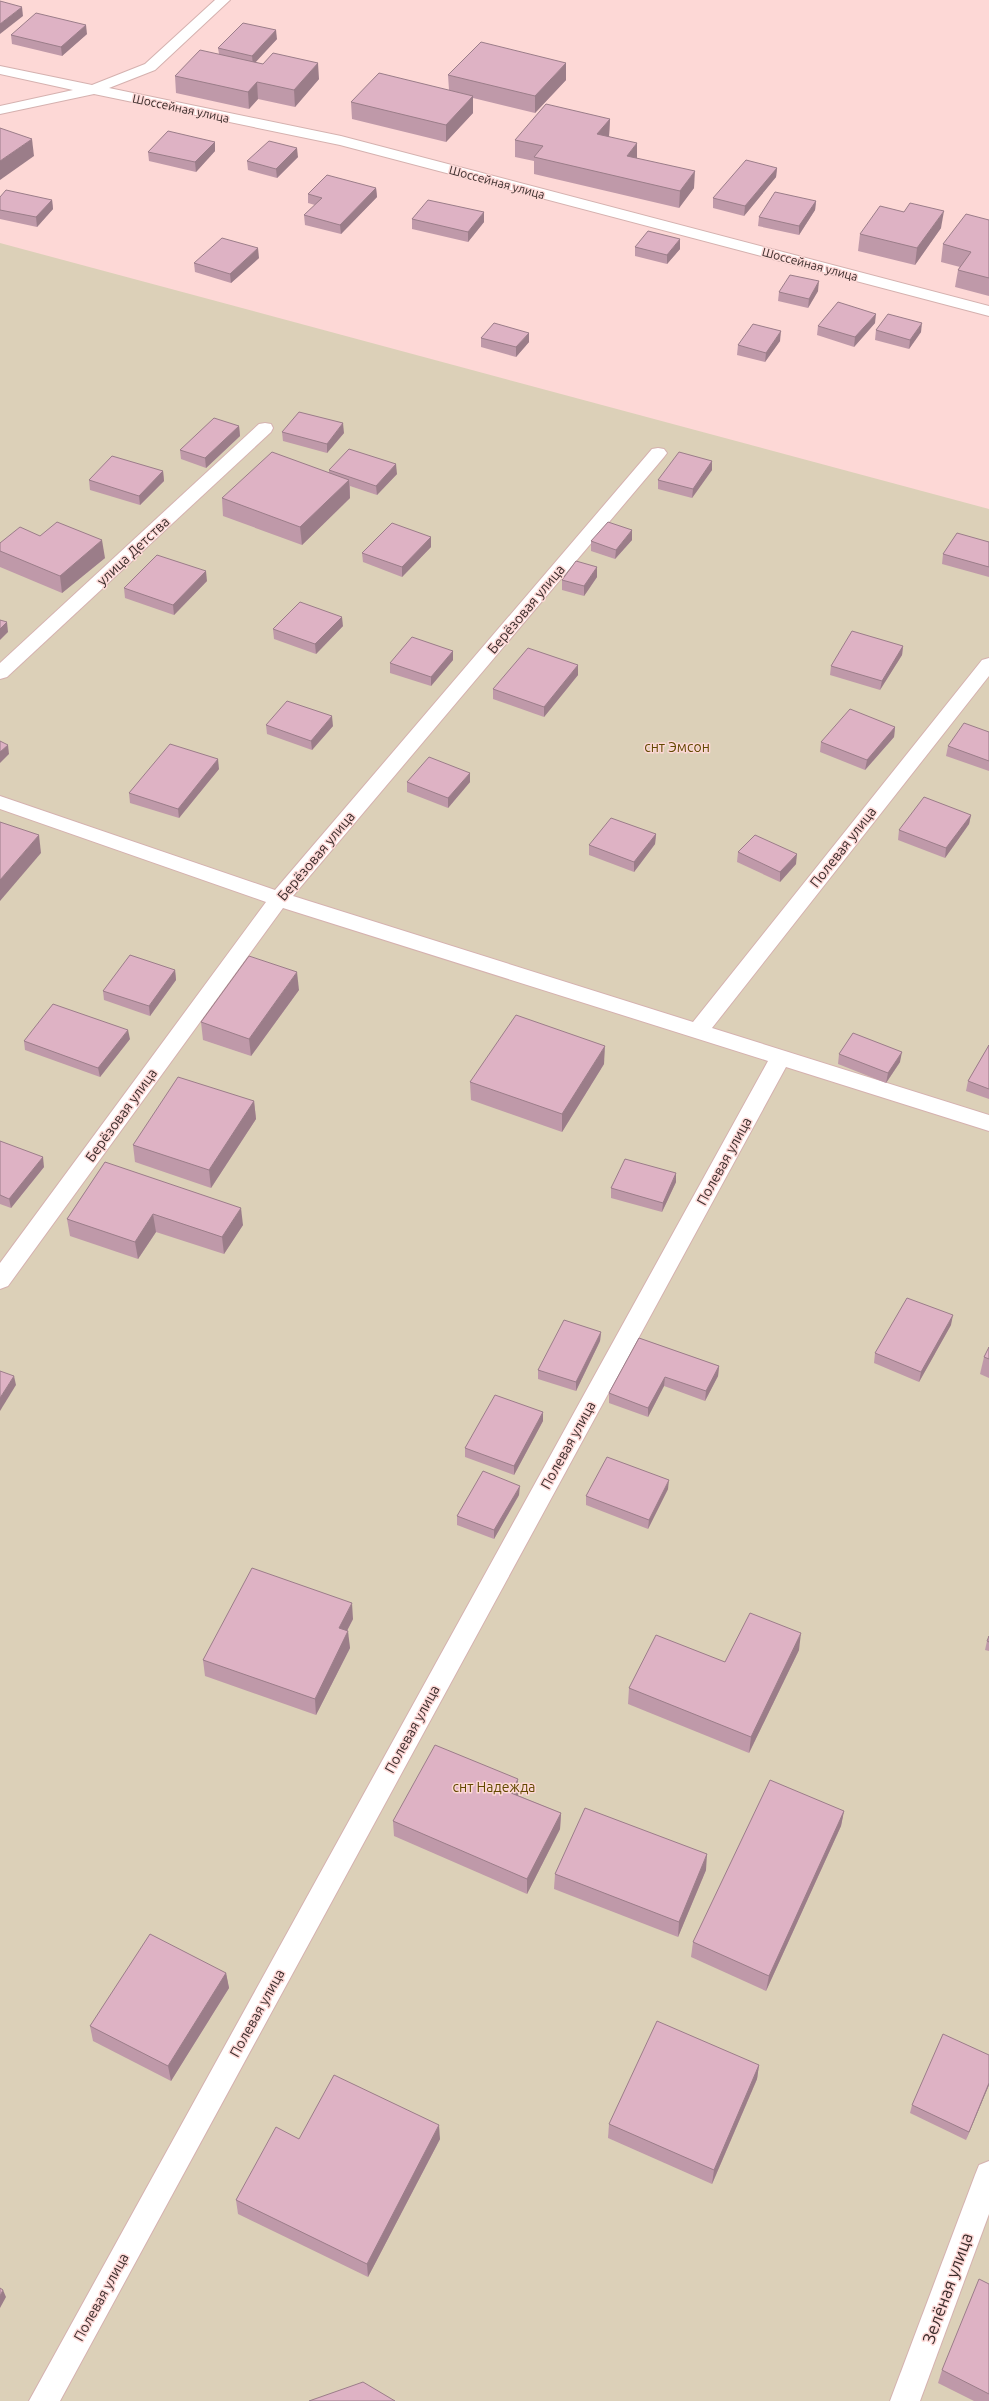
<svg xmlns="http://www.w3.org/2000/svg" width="989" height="2401" font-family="Ubuntu,sans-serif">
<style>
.green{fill:#dcd0b8}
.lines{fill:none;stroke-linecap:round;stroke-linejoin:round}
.minor-casing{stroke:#d5b1af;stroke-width:2}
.minor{fill:#fff;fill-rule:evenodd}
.wall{fill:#bf99a9}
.shaded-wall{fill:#9b7d89}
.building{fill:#deb2c4;stroke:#9b7d89}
.labels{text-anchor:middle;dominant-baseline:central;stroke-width:3;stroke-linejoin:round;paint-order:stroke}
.far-street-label{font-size:12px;fill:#3a2c2b;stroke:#fdd8d6}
.street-label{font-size:14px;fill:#3a2c2b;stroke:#fdd8d6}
.park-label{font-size:14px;fill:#624800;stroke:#fdd8d6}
.near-street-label{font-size:17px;fill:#3a2c2b;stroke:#fdd8d6}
</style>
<rect width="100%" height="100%" fill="#fdd8d6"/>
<path class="green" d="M0 243 989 509V2401H0Z"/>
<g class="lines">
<g class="minor-casing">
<g id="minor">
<path d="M215 0H230L155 70 109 88 341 136 989 306V316L340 145 94 94 0 114V106L73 90 0 74V66L92 85 145 64Z"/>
<path d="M265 423 271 424 273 428 271 432 7 677 0 679V663L259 424Z"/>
<path d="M658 448 664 449 667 453 664 457 293 896 693 1022 982 660 989 658V676L712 1028 989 1115V1131L786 1067 60 2401H29L768 1061 283 908 8 1286 0 1289V1263L266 902 0 809V796L275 890 652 449Z"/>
<path d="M989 2161V2214L920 2401H890L975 2175 979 2165Z"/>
</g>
</g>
<use href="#minor" class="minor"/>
</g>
<g class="wall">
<path d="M87 34 62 56 12 44 11 35Z"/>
<path d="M277 39 255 62 319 79 295 107 258 99 249 109 176 93 175 76 219 54 218 48Z"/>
<path d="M448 75 566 80 535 113 473 98V113L446 142 352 119 351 102 449 90Z"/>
<path d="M610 119 609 136 637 158 694 188 679 208 534 174V161L515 157V140Z"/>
<path d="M215 151 196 172 149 161 148 152Z"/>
<path d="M298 157 277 178 248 170 247 161Z"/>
<path d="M777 168 776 177 744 216 713 208V198Z"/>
<path d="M376 188 377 197 341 234 305 225 304 215 315 205 308 203V194Z"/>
<path d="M0 197 52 200 53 209 37 227 0 219Z"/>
<path d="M816 201 815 210 799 235 758 226 759 217Z"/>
<path d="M412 219 484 222 468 242 412 229Z"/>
<path d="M989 220V296L955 287 958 270 960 267 941 262 943 244Z"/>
<path d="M941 228 915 265 858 251 860 234Z"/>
<path d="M635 247 680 249 667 264 635 256Z"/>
<path d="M259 258 231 283 195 272 194 263Z"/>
<path d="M818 291 808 308 778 301 779 292Z"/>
<path d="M875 323 854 347 817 335 818 326Z"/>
<path d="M876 330 921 332 909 349 875 340Z"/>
<path d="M481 338 529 342 516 357 481 347Z"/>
<path d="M780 341 765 362 737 355 738 345Z"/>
<path d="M239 426 240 436 206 468 181 459 180 450Z"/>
<path d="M282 432 344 433 327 453 283 441Z"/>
<path d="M712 461V470L692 498 658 489V480Z"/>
<path d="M329 470 397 474 377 495 350 486V498L302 545 223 516 222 498 329 473Z"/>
<path d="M163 471 164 481 140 505 90 490 89 480Z"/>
<path d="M40 536 105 558 62 593 0 567V543Z"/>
<path d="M632 540 615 559 591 551V541Z"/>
<path d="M989 542V577L942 564 943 554Z"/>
<path d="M431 547 402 577 363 562 362 553Z"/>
<path d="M597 577 584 596 562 590V580Z"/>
<path d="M207 581 174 615 125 598 124 588Z"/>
<path d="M343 626 316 654 274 639 273 629Z"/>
<path d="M903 646 902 655 880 690 830 675 831 666Z"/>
<path d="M453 660 431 686 390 673V663Z"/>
<path d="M578 675 544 717 493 699V689Z"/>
<path d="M266 725 333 726 312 750 267 734Z"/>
<path d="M895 727 894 737 865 770 820 752 821 742Z"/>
<path d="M989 732V771L946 756 948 746Z"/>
<path d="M219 769 179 818 130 803 129 793Z"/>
<path d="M407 782H470L448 808 407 792Z"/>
<path d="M971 815 969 824 945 858 898 840 899 830Z"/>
<path d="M656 834 655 844 634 872 589 855V845Z"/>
<path d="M738 852 796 864 780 882 737 862Z"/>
<path d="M175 970 176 980 150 1016 104 1000 103 991Z"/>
<path d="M299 990 251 1056 203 1040 201 1022Z"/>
<path d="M130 1039 100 1077 25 1050 24 1041Z"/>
<path d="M989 1045V1099L966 1091 968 1081Z"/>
<path d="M839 1054 900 1062 886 1083 838 1064Z"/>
<path d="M604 1064 562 1132 471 1100 470 1082Z"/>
<path d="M254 1101 256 1119 211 1188 135 1162 133 1145Z"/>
<path d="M0 1141 44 1167 11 1208 0 1204Z"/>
<path d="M105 1162 243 1225 224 1254 156 1232 138 1259 70 1236 67 1219Z"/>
<path d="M676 1182 662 1212 611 1198V1188Z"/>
<path d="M951 1325 919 1382 874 1363 875 1353Z"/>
<path d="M601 1332 600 1341 576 1391 538 1379V1370Z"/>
<path d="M639 1338 719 1366 718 1376 705 1401 664 1386 648 1417 609 1403V1393Z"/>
<path d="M989 1347V1378L980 1374 984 1357Z"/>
<path d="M543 1421 514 1475 465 1457V1448Z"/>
<path d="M668 1489 648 1529 586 1505V1496Z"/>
<path d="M519 1495 494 1539 457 1525V1516Z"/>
<path d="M353 1619 347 1631 350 1648 316 1715 205 1676 203 1660Z"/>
<path d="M989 1636V1651L985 1650 987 1641Z"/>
<path d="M799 1650 749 1753 628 1704 629 1688 725 1662Z"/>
<path d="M517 1795 561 1813 560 1829 527 1894 394 1836 393 1821Z"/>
<path d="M844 1811 841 1826 766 1991 691 1957 693 1942Z"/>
<path d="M706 1870 678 1937 554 1889 555 1874Z"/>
<path d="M226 1973 229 1988 171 2081 93 2041 90 2026Z"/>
<path d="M989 2055V2085L966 2140 910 2113 912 2105Z"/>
<path d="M759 2065 757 2079 712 2184 608 2138 609 2124Z"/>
<path d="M299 2139H440L368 2277 238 2214 236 2200Z"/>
<path d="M989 2284V2401H974L938 2383 942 2370Z"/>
</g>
<g class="shaded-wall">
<path d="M22 7 23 16 0 34V24Z"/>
<path d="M86 25 87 34 62 56 61 47Z"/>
<path d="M276 30 277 39 253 65 252 56Z"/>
<path d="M318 63 319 79 295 107 294 90Z"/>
<path d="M566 63V80L535 113V96Z"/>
<path d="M257 82 258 99 249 109 248 92Z"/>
<path d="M473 96V113L446 142V125Z"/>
<path d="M610 119 609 136 597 151V134Z"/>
<path d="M32 139 34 156 0 180V161Z"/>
<path d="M215 142V151L196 172 195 162Z"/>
<path d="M637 143V160L627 156Z"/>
<path d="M297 148 298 157 277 178 276 169Z"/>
<path d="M777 168 776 177 744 216 745 206Z"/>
<path d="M695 171 694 188 679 208 680 191Z"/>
<path d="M376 188 377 197 341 234 340 225Z"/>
<path d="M52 200 53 209 37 227 36 217Z"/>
<path d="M816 201 815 210 799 235V226Z"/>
<path d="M944 211 941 228 915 265 917 248Z"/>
<path d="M484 212V222L468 242V232Z"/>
<path d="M680 239V249L667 264V255Z"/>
<path d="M258 248 259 258 231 283 230 274Z"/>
<path d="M819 281 818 291 808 308 809 299Z"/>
<path d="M876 314 875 323 854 347 855 337Z"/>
<path d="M922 323 921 332 909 349 910 340Z"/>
<path d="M781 331 780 341 765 362 766 353Z"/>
<path d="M529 333V342L516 357V347Z"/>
<path d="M343 423 344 433 327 453V444Z"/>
<path d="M239 426 240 436 206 468 205 458Z"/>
<path d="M712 461V470L692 498 693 489Z"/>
<path d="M396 464 397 474 377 495 376 486Z"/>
<path d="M163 471 164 481 140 505 139 496Z"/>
<path d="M349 480 350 498 302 545 300 527Z"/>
<path d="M632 530V540L615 559 616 550Z"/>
<path d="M431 537V547L402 577V567Z"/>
<path d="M102 540 105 558 62 593 60 576Z"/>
<path d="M597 567V577L584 596V586Z"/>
<path d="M206 571 207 581 174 615 173 605Z"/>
<path d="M342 617 343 626 316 654 315 644Z"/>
<path d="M7 622 8 632 0 640V629Z"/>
<path d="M903 646 902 655 880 690 882 681Z"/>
<path d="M453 651V660L431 686V677Z"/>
<path d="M578 665V675L544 717V707Z"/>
<path d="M332 716 333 726 312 750 311 741Z"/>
<path d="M895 727 894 737 865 770 867 760Z"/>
<path d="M8 745 9 754 0 763V752Z"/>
<path d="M218 759 219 769 179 818 178 809Z"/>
<path d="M470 773V782L448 808V798Z"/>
<path d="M971 815 969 824 945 858 946 848Z"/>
<path d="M656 834 655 844 634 872V862Z"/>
<path d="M39 835 41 853 0 901V880Z"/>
<path d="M797 854 796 864 780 882V872Z"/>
<path d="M175 970 176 980 150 1016 149 1006Z"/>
<path d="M297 972 299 990 251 1056 249 1039Z"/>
<path d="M128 1030 130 1039 100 1077 98 1068Z"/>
<path d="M605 1046 604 1064 562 1132V1114Z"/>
<path d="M902 1052 900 1062 886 1083 888 1073Z"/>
<path d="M254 1101 256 1119 211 1188 209 1170Z"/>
<path d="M43 1157 44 1167 11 1208 9 1199Z"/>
<path d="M676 1173V1182L662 1212 663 1203Z"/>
<path d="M241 1208 243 1225 224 1254 222 1237Z"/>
<path d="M153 1214 156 1232 138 1259 135 1242Z"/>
<path d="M953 1315 951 1325 919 1382 921 1372Z"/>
<path d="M601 1332 600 1341 576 1391V1382Z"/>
<path d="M719 1366 718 1376 705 1401 706 1391Z"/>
<path d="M14 1376 16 1385 0 1411V1398Z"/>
<path d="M665 1377 664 1386 648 1417V1408Z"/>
<path d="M543 1412V1421L514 1475V1466Z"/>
<path d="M669 1480 668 1489 648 1529 649 1520Z"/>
<path d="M520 1486 519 1495 494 1539V1530Z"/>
<path d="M352 1603 353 1619 340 1644 339 1628Z"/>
<path d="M348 1631 350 1648 316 1715 315 1699Z"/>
<path d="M801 1633 799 1650 749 1753 751 1737Z"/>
<path d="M518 1779V1795L510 1808 511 1793Z"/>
<path d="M844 1811 841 1826 766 1991 769 1976Z"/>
<path d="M561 1813 560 1829 527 1894V1879Z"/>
<path d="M707 1854 706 1870 678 1937 679 1922Z"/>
<path d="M226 1973 229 1988 171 2081 168 2066Z"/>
<path d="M759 2065 757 2079 712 2184 714 2170Z"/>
<path d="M989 2083V2085L966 2140 969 2132Z"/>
<path d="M439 2125 440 2139 368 2277 367 2264Z"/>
<path d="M3 2290 6 2297 0 2308V2296Z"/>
</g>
<g class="building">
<path d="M0 1 22 7 0 24Z"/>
<path d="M36 13 86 25 61 47 11 35Z"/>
<path d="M243 23 276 30 252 56 218 48Z"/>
<path d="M481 42 566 63 535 96 448 75Z"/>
<path d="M200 50 263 64 273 53 318 63 294 90 257 82 248 92 175 76Z"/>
<path d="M379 73 473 96 446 125 351 102Z"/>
<path d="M546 104 610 119 597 134 637 143 627 156 695 171 680 191 534 157 543 146 515 140Z"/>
<path d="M0 128 32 139 0 161Z"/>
<path d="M168 131 215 142 195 162 148 152Z"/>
<path d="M269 141 297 148 276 169 247 161Z"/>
<path d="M746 160 777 168 745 206 713 198Z"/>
<path d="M327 175 376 188 340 225 304 215 322 198 308 194Z"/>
<path d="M6 190 52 200 36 217 0 210V197Z"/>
<path d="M775 192 816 201 799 226 759 217Z"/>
<path d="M428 200 484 212 468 232 412 219Z"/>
<path d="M910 203 944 211 917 248 860 234 880 206 904 212Z"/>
<path d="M966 214 989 220V278L958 270 971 252 943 244Z"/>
<path d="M648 231 680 239 667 255 635 247Z"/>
<path d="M222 238 258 248 230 274 194 263Z"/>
<path d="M790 275 819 281 809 299 779 292Z"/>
<path d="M838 302 876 314 855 337 818 326Z"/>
<path d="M888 314 922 323 910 340 876 330Z"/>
<path d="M494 323 529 333 516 347 481 338Z"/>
<path d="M753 324 781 331 766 353 738 345Z"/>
<path d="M299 412 343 423 327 444 282 432Z"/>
<path d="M214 418 239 426 205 458 180 450Z"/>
<path d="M349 449 396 464 376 486 329 470Z"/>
<path d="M272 452 349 480 300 527 222 498Z"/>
<path d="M679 452 712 461 693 489 658 480Z"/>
<path d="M112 456 163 471 139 496 89 480Z"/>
<path d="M57 522 102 540 60 576 0 551V543L20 527 40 536Z"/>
<path d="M608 522 632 530 616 550 591 541Z"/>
<path d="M392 523 431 537 402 567 362 553Z"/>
<path d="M957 533 989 542V567L943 554Z"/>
<path d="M157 555 206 571 173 605 124 588Z"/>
<path d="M576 561 597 567 584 586 562 580Z"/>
<path d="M300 602 342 617 315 644 273 629Z"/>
<path d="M0 620 7 622 0 629Z"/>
<path d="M852 631 903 646 882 681 831 666Z"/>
<path d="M412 637 453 651 431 677 390 663Z"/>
<path d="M528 648 578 665 544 707 493 689Z"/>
<path d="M287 701 332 716 311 741 266 725Z"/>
<path d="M850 709 895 727 867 760 821 742Z"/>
<path d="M964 723 989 732V761L948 746Z"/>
<path d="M0 741 8 745 0 752Z"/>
<path d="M170 744 218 759 178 809 129 793Z"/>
<path d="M429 757 470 773 448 798 407 782Z"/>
<path d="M924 797 971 815 946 848 899 830Z"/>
<path d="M611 818 656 834 634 862 589 845Z"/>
<path d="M0 822 39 835 0 880Z"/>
<path d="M755 835 797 854 780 872 738 852Z"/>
<path d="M130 955 175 970 149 1006 103 991Z"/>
<path d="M249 956 297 972 249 1039 201 1022Z"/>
<path d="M53 1004 128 1030 98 1068 24 1041Z"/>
<path d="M516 1015 605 1046 562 1114 470 1082Z"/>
<path d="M853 1033 902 1052 888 1073 839 1054Z"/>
<path d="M989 1045V1089L968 1081Z"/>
<path d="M178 1077 254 1101 209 1170 133 1145Z"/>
<path d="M0 1141 43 1157 9 1199 0 1195Z"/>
<path d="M625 1159 676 1173 663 1203 611 1188Z"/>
<path d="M105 1162 241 1208 222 1237 153 1214 135 1242 67 1219Z"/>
<path d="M907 1298 953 1315 921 1372 875 1353Z"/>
<path d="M564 1320 601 1332 576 1382 538 1370Z"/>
<path d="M639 1338 719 1366 706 1391 665 1377 648 1408 609 1393Z"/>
<path d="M989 1347V1359L984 1357Z"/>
<path d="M0 1371 14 1376 0 1398Z"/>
<path d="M495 1395 543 1412 514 1466 465 1448Z"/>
<path d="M607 1457 669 1480 649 1520 586 1496Z"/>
<path d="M483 1471 520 1486 494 1530 457 1516Z"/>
<path d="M252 1568 352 1603 339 1628 348 1631 315 1699 203 1660Z"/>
<path d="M750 1613 801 1633 751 1737 629 1688 656 1635 725 1662Z"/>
<path d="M989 1636V1642L987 1641Z"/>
<path d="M435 1745 518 1779 511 1793 561 1813 527 1879 393 1821Z"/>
<path d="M770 1780 844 1811 769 1976 693 1942Z"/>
<path d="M585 1808 707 1854 679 1922 555 1874Z"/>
<path d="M150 1934 226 1973 168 2066 90 2026Z"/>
<path d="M657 2021 759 2065 714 2170 609 2124Z"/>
<path d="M943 2034 989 2055V2083L969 2132 912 2105Z"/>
<path d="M334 2075 439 2125 367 2264 236 2200 276 2127 299 2139Z"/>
<path d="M979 2279 989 2284V2394L942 2370Z"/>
<path d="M0 2288 3 2290 0 2296Z"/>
<path d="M363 2382 395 2401H309Z"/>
</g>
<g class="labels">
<g class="far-street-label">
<text transform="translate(181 108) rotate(12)">Шоссейная улица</text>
<text transform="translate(497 182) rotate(15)">Шоссейная улица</text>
<text transform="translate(810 264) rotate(15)">Шоссейная улица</text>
</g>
<g class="street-label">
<text transform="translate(133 551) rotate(-43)">улица Детства</text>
<text transform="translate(526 609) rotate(-50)">Берёзовая улица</text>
<text transform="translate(843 847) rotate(-52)">Полевая улица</text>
<text transform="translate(316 856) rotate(-50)">Берёзовая улица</text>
<text transform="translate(121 1115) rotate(-54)">Берёзовая улица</text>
<text transform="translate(724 1161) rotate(-61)">Полевая улица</text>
<text transform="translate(568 1445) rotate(-61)">Полевая улица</text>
<text transform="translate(412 1729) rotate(-61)">Полевая улица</text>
<text transform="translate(257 2013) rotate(-61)">Полевая улица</text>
<text transform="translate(101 2297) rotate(-61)">Полевая улица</text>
</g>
<g class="park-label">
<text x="677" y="747">снт Эмсон</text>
<text x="494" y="1787">снт Надежда</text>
</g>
<g class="near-street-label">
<text transform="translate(947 2288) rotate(-70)">Зелёная улица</text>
</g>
</g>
</svg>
